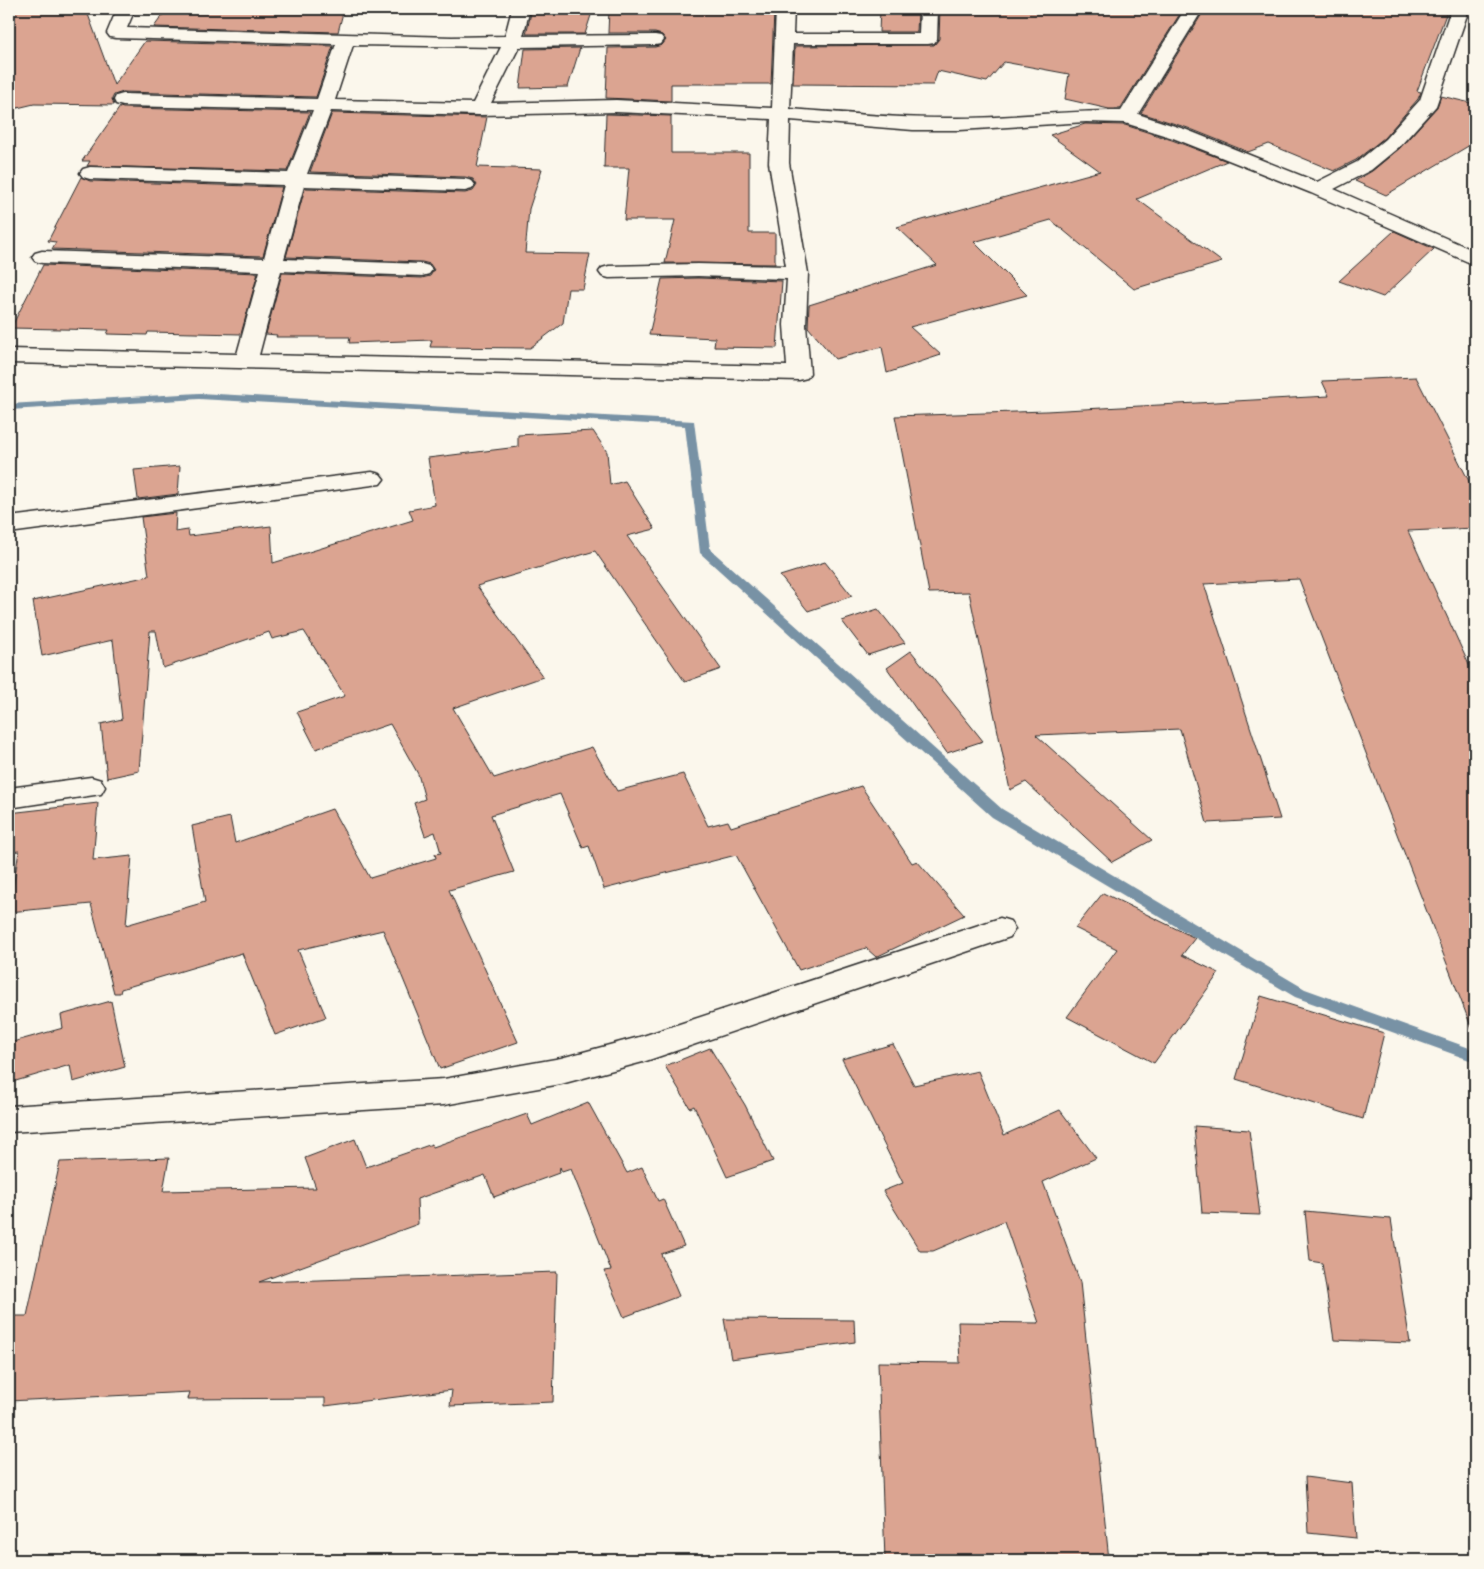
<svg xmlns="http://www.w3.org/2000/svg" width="1484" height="1569" font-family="Mynerve,sans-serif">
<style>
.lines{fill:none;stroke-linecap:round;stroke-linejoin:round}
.stream{fill:#7892a5;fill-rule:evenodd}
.building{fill:#dba491;stroke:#2b2b2b}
.service-casing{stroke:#2b2b2b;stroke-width:3}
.minor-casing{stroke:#2b2b2b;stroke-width:3}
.service{fill:#fbf7ec;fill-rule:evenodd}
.minor{fill:#fbf7ec;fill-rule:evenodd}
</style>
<rect width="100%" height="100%" fill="#fbf7ec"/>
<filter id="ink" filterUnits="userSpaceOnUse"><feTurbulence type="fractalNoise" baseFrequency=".02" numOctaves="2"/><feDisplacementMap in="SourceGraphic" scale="10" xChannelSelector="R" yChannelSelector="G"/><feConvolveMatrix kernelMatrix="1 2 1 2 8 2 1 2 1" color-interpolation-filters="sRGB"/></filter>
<g filter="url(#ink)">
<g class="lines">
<path class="stream" d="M199 393 694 421 710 549 1002 809 1305 989 1475 1050V1062L1295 997 992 817 700 553 685 426 199 399 9 410V404Z"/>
</g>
<g class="building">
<path d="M9 9H86L114 85 145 41 333 46 316 97 123 92 114 95 112 99 114 105 34 104 9 110Z"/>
<path d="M167 9H344L338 32 154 27Z"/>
<path d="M532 9H593L585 34H526Z"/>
<path d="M609 9 774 11 771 84H671V101L606 98 608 48 655 47 662 45 666 40 662 35 655 33H608Z"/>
<path d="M880 9H918L917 32H879Z"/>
<path d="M940 9H1183L1120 109H1109L1065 99 1069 74 1004 62 987 82 938 71 933 85 793 84 795 46 934 45 939 39Z"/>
<path d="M1205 9H1448L1417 91 1421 92 1418 99 1384 138 1356 160 1334 171 1269 144 1248 152 1188 128 1141 113Z"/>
<path d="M580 48 568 87 520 88 525 49Z"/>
<path d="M1441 96 1475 104V134L1470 145 1386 195 1355 181 1372 171 1400 148 1437 107Z"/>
<path d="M120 107 123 108 310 112 287 171 87 166 90 161H82Z"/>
<path d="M332 113 487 117 477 167 542 169 529 209 525 253 590 254 583 289H568L563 323 530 348 430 347 432 340 349 343 350 337H276L277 335 266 334 282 273 422 278 430 276 434 270 430 264 422 262 286 257 305 188 465 193 473 191 477 185 473 179 465 177 310 172Z"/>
<path d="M606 114 671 116V153H749V233H775V264L665 263 675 220H624L629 168H604Z"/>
<path d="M1085 124 1125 125 1172 140 1227 161 1137 199 1222 262 1134 289 1051 220 974 242 1027 295 910 327 941 355 887 373 882 347 835 359 808 327 809 305 937 265 897 227 1100 171 1050 135Z"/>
<path d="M81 177 90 181 282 187 263 256 52 249 56 242 48 241Z"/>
<path d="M1394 231 1434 249 1383 297 1339 281Z"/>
<path d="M43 265 258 273 241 334 148 332 147 335 107 334 109 330 11 328Z"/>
<path d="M698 278 782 281 777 348 714 347 715 338 649 335 662 279Z"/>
<path d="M1416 377 1475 493V528L1408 531 1475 678V1028L1472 1029 1299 579 1204 584 1280 819 1207 823 1180 729 1036 735 1152 840 1112 862 1026 782 1010 790 969 592 929 593 895 416 1046 411 1329 396 1322 381Z"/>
<path d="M593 431 607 452 610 485 625 481 655 529 627 536 721 669 685 682 595 551 477 586 543 677 453 708 494 778 592 747 617 791 683 774 708 826 728 821 731 827 861 786 912 863 917 861 964 915 876 957 866 948 799 970 736 855 604 889 589 846 583 848 560 794 491 815 514 872 449 890 518 1042 440 1069 383 930 298 950 326 1017 275 1035 242 953 121 989 120 993H114L91 904 9 912 19 851 9 852V813L98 803 93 860 132 856 126 925 205 902 192 826 230 817 235 843 332 809 370 878 436 858 435 854 441 853 435 832 425 836 414 803 425 799 418 774 390 724 316 749 297 712 345 696 304 631 272 639 269 632 163 668 156 631H150L139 771 107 778 101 724 122 719 113 640 42 656 33 601 149 576 141 517 176 513 175 532 188 530 189 536 271 526 273 563 413 520 409 510 435 505 428 458 518 447V435Z"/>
<path d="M180 466 178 494 138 499 134 470Z"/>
<path d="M825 562 852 596 808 611 780 576Z"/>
<path d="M878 609 905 643 868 655 842 621Z"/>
<path d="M911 651 983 741 947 753 887 668Z"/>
<path d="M1103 893 1195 938 1182 955 1219 973 1154 1063 1067 1017 1117 949 1075 928Z"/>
<path d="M1261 996 1384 1033 1363 1119 1236 1079Z"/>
<path d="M111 1001 125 1067 73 1082 70 1065 9 1083V1043L63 1028 61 1015Z"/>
<path d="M893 1044 914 1085 978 1071 1004 1135 1060 1110 1096 1158 1043 1182 1080 1282 1109 1560H885L878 1362 960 1363 958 1322 1039 1323 1004 1221 933 1251H920L883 1191 903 1183 842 1059Z"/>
<path d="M710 1048 745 1105 773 1161 727 1177 694 1106 690 1108 665 1066Z"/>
<path d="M588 1102 627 1173 642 1167 658 1201 663 1199 684 1246 661 1254 679 1296 624 1317 604 1271 611 1270 571 1169 562 1172 560 1167 559 1173 494 1197 485 1175 417 1199 418 1224 259 1282 557 1272 553 1402 450 1406 452 1390 325 1406V1398L188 1399 190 1392 9 1401V1316H27L60 1162 169 1158 163 1191 316 1188 305 1158 355 1139 366 1167 432 1144 433 1147 527 1114 532 1125Z"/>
<path d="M1194 1126 1249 1130 1260 1215 1202 1213Z"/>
<path d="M1305 1211 1391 1219 1410 1343 1334 1340 1322 1263 1310 1261Z"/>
<path d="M724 1319 854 1320 855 1342 731 1359Z"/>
<path d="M1305 1477 1352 1483 1356 1538 1308 1533Z"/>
</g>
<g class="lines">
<g class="service-casing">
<path id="service" d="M91 777 101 780 105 787 101 794 9 808V788Z"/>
</g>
<g class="minor-casing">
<g id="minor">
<path d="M117 9H135L127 28 452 37 505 36 512 9H530L523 36 655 35 661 36 664 40 661 44 655 45 519 47 491 103 616 100 772 108 776 9H794L793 34H919L920 9H938L937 39 934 43 928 44H793L790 109C846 113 902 119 958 118 1012 118 1066 110 1121 111L1185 9H1203L1138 114 1187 130 1317 182 1357 162 1385 139 1420 100 1451 9H1469L1436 106 1399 147 1371 170 1334 189 1475 251V265L1311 193 1173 138 1125 123 1086 122 960 130H913L790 120 789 163 808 273 806 325 810 373 807 378 799 380 9 363V349L237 354 260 271 42 263 35 261 32 257 35 253 42 251 264 258 284 185 90 179 83 177 80 173 83 169 90 167 288 173 313 110 123 106 116 104 114 100 116 96 123 94 317 99 336 44 116 38 110 37 107 33ZM353 45 501 47 473 103 335 100ZM331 111 479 115 616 112 771 119 769 163 786 266 698 264 609 266 602 268 599 272 602 276 609 278 698 276 787 279 784 325 787 366 259 355 281 271 422 276 429 274 432 270 429 266 422 264 284 259 304 186 465 191 472 189 475 185 472 181 465 179 307 174Z"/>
<path d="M372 472 380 474 384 479 380 484 9 533V517Z"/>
<path d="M1000 918 1010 921 1015 929 1010 937 643 1062 561 1084 444 1105 9 1132V1106L444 1079 561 1058 643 1036Z"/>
</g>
</g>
<use href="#service" class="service"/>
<use href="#minor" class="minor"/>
</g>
</g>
<rect width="1484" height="1569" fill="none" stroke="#fbf7ec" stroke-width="30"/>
<rect x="15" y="15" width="1454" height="1539" fill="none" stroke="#2b2b2b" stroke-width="2" filter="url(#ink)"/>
</svg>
